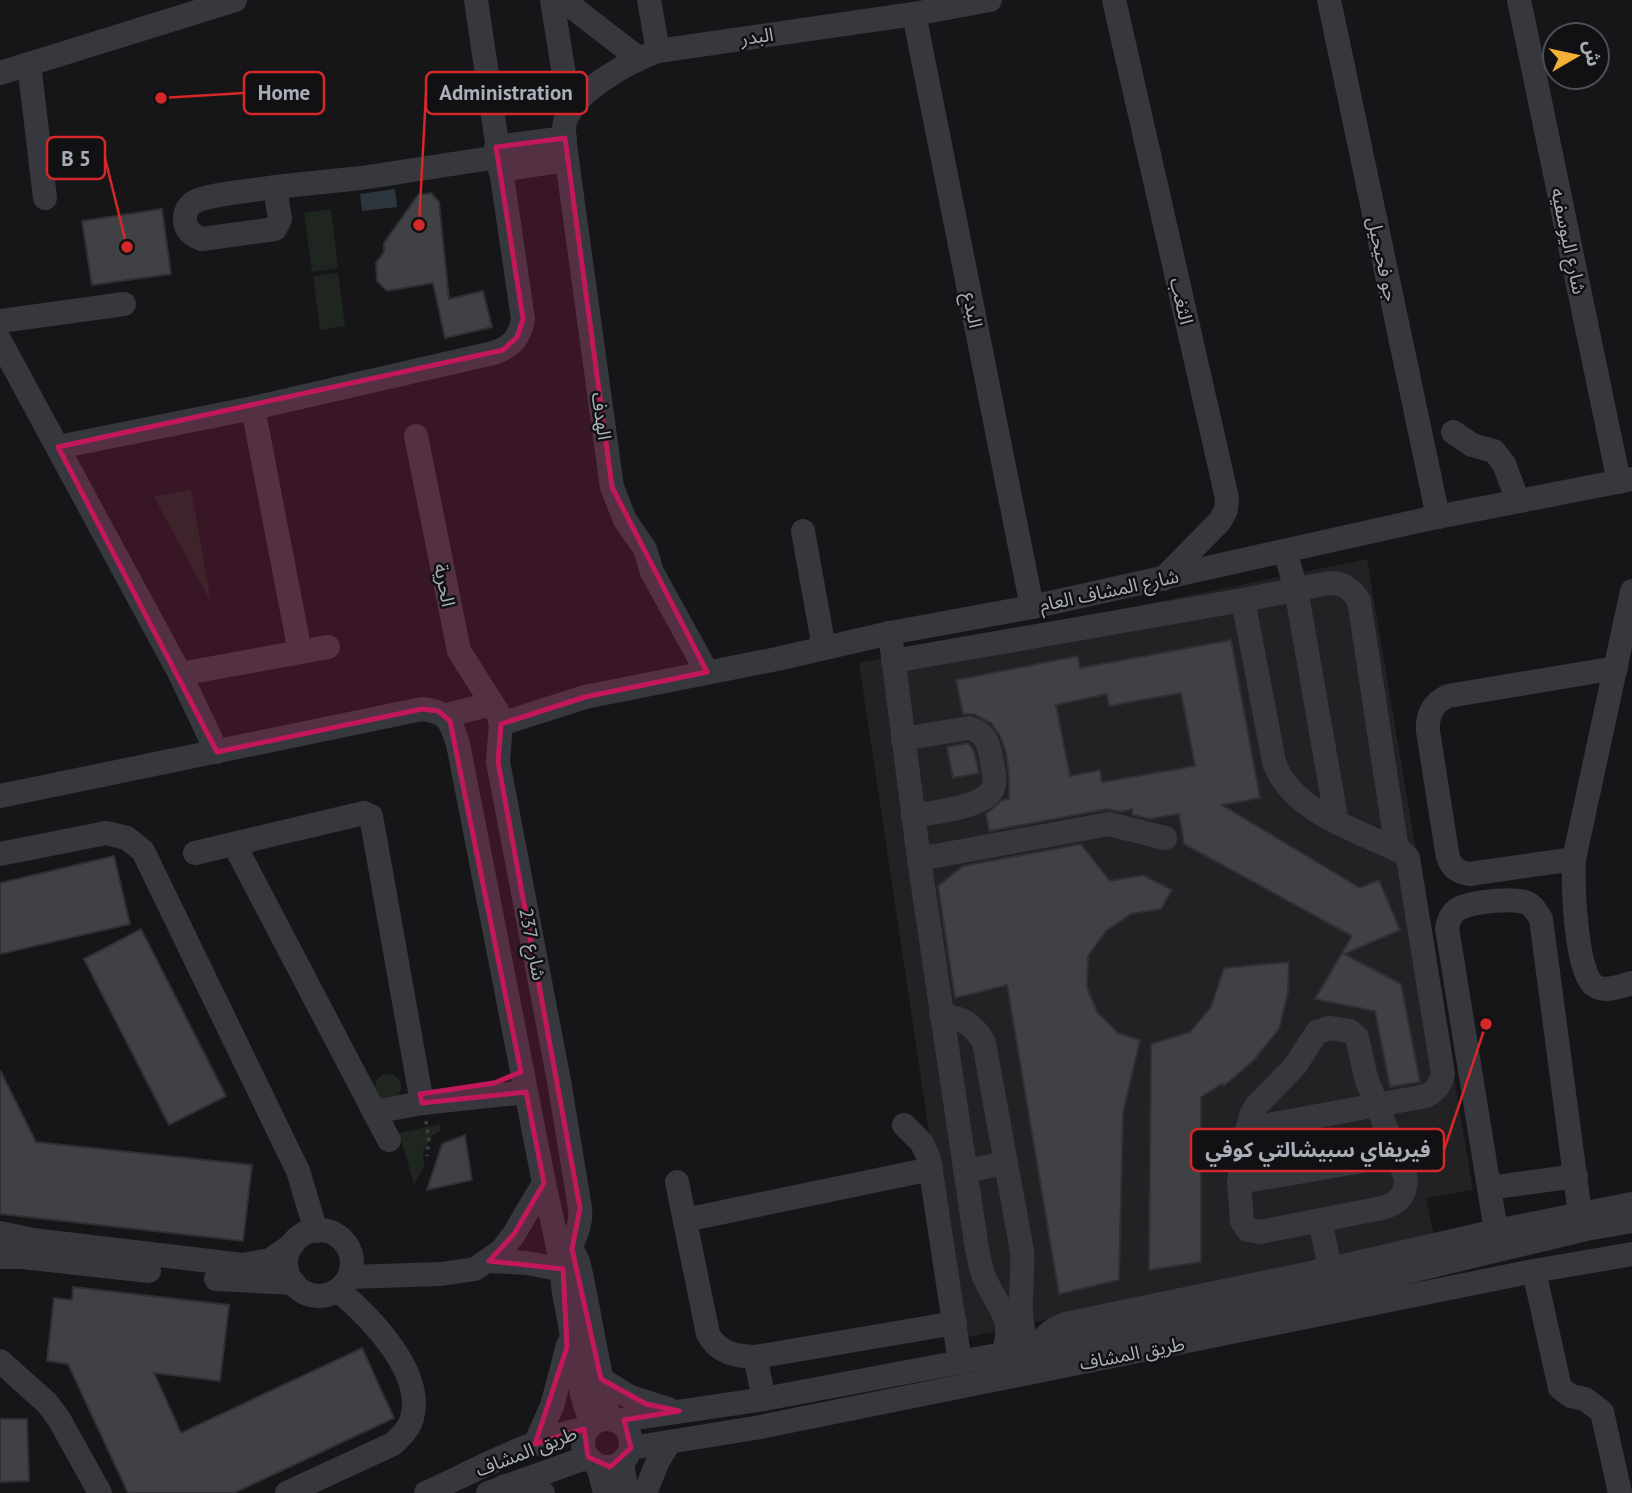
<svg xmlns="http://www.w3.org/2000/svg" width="1632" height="1493" font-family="'PT Sans','Noto Sans Arabic',sans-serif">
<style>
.built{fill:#222225}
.green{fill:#1e261f}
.water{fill:#2c353c}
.building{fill:#404145;stroke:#303034;stroke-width:2;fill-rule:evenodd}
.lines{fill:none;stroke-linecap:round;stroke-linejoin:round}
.path{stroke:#3d3f44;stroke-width:3.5;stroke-dasharray:3.5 5;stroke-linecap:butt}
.minor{stroke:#37383d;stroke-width:24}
.marked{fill:#c2185b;fill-opacity:0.2;stroke:#c2185b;stroke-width:5;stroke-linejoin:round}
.labels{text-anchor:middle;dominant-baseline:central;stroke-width:5;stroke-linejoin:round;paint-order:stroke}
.street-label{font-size:19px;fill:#a8adb8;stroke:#111113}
.leader{fill:none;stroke:#d62828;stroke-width:2.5}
.callout-dot{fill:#d62828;stroke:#111113;stroke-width:2.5}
.callout{fill:#111113;stroke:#d62828;stroke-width:2.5}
.callout-label{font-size:21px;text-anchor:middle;font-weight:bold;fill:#a8adb8}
</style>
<rect width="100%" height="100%" fill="#161618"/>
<path class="built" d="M1367 559 1473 1190 1426 1198 1434 1236 960 1339 859 663Z"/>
<g class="green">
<path d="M331 209 338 268 312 272 304 213Z"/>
<path d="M338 273 345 326 320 330 313 276Z"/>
<path d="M191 489 211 602 154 497Z"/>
<circle cx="388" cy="1087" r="13"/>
<path d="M440 1124V1131L432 1136 423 1152 424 1167 414 1184 399 1133Z"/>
</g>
<path class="water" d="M395 189 397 207 362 211 360 194Z"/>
<g class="building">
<path d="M431 193 439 202 449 299 483 291 492 327 445 338 433 283 387 291 377 281 376 263 384 252V243L418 195Z"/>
<path d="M162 209 171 274 92 285 82 221Z"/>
<path d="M1231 640 1260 798 1222 805 1360 888 1379 880 1400 930 1344 954 1401 984 1420 1082 1390 1087 1375 1011 1315 999 1352 936 1184 844 1179 814 1150 819 1133 815 1132 809 1121 812 1107 809 989 831 986 814 1002 800 1009 799V776L1006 753 1000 736 991 723 974 714H963L956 680 1078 656 1080 668ZM1181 693 1195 766 1102 782 1100 770 1070 776 1056 705 1107 694 1109 706Z"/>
<path d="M968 743 974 751 979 773 953 778 947 747Z"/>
<path d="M1081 844 1110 881 1143 875 1172 890 1161 909 1131 914 1106 931 1088 956 1087 987 1097 1012 1118 1033 1140 1040 1123 1113 1119 1280 1059 1294 1007 985 955 998 938 886 963 866Z"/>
<path d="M114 856 130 924 0 954V883Z"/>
<path d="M141 929 226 1096 169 1125 84 959Z"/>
<path d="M1289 962 1288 993 1279 1029 1254 1060 1224 1086 1222 1084 1201 1097V1262L1149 1270 1151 1044 1190 1032 1211 1007 1224 968Z"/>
<path d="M0 1070 36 1142 252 1165 243 1241 0 1214Z"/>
<path d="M465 1135 472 1180 427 1190 442 1144Z"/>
<path d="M73 1287 229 1305 220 1381 154 1373 181 1433 362 1348 394 1418 234 1493H128L68 1364 47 1361 54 1298 72 1300Z"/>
<path d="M0 1419H27L29 1481 0 1482Z"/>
</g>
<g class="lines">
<path class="path" d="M426 1121 429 1140 427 1156"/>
<g class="minor">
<path d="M552 0 570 112"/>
<path d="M563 0 638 58"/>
<path d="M649 0 658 51"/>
<path d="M1114 0 1227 498 1226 510 1220 521 1163 579"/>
<path d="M1329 0 1438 517"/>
<path d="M1519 0 1619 482"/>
<path d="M914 14 1032 607"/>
<path d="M29 64 45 198"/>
<path d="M0 73 235 0"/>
<path d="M496 147 565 138"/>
<path d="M500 170 567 160"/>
<path d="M275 187 280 219 275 229 202 239C193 236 186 231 185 221 184 213 188 206 194 202 208 194 257 190 275 187Z"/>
<path d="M275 187 361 178 498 157"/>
<path d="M0 321 124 304"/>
<path d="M0 341 180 674 217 752"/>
<path d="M253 408 300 652"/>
<path d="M1453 432 1472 445 1494 451 1504 464 1518 501"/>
<path d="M416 436 459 651 497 711 501 724"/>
<path d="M58 447 253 408 493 353C511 348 520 337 523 319L476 0"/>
<path d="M803 531 824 648"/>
<path d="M1285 551 1296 589 1337 823"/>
<path d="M1632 591 1574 859C1573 882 1575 974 1595 986 1606 993 1620 986 1632 983"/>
<path d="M1243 600 1274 762C1291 812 1359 831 1402 852L1408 858 1443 1074C1440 1085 1436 1091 1426 1096L1247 1129"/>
<path d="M890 633 919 859 977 1249C979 1260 981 1271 986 1281 1000 1311 1015 1319 1003 1354"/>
<path d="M893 661 1243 600 1324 584C1340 581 1350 586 1359 601L1397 850"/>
<path d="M707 672 652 572 645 549 625 520 612 487 567 160C566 149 562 134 565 122 573 92 630 61 658 51L914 14 990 0"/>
<path d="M180 674 328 647"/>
<path d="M444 716 491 704"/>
<path d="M903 739 969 728C984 732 988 741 991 756 992 766 997 778 993 788 985 808 933 812 913 816"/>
<path d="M0 796 422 709C448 712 450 720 458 744L544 1183 514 1234 502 1250 475 1269 441 1274 349 1277"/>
<path d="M234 844 389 1140"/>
<path d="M195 853 364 813 371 816 422 1103"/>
<path d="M0 854 106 833 127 838 143 851 298 1171 316 1231"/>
<path d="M919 859 1109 824 1165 838"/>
<path d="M1574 859 1469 874C1456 872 1449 865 1447 852L1428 731C1427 714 1433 703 1448 696L1616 668"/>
<path d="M941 1015C962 1018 974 1024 984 1043L1022 1251C1024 1280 1016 1311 1026 1340"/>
<path d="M1329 1028 1350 1031 1357 1037 1366 1078 1406 1178C1406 1195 1398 1204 1382 1208L1260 1232 1248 1230 1242 1221 1239 1182 1251 1115 1257 1105 1295 1066 1317 1032Z"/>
<path d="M374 1112 422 1103 526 1092"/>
<path d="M904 1125 922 1143 929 1159 960 1362"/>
<path d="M965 1171 1006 1163"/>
<path d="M677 1182 708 1334C718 1353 735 1356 755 1357L955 1323"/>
<path d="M1239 1182 1398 1155"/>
<path d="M1489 1188 1576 1176"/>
<path d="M685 1220 931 1169"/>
<path d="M1320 1220 1330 1269"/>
<circle cx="319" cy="1263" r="33"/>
<path d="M1496 1231 1447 928C1449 919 1452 911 1462 907 1474 902 1515 897 1527 903 1534 906 1537 913 1541 919L1580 1214"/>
<path d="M0 1233 33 1240 243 1265 270 1260 293 1244"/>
<path d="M572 1249 578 1262 582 1278 609 1419"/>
<path d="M0 1257H22L149 1271"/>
<path d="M489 1261 527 1263 563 1270 544 1183"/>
<path d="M1534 1271 1560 1388 1571 1396 1585 1399 1602 1412 1620 1493"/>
<path d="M216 1279 294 1283"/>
<path d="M1038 1349C1045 1334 1054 1327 1070 1323L1330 1269 1496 1231 1632 1204"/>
<path d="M755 1357 764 1399"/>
<path d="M0 1361 47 1403 59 1419 100 1493"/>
<path d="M601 1379 630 1397 668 1409"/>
<circle cx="607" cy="1443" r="24"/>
<path d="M616 1421 764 1399 1003 1354 1038 1349 1336 1289 1586 1229 1632 1221"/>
<path d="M592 1424C578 1391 575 1354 569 1318 566 1303 561 1285 563 1270 566 1248 583 1232 580 1208L559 1081 498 762 501 724 585 697 777 659 890 633 1032 607 1427 519 1632 479"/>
<path d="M535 1444 552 1406 568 1345"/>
<path d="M631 1448 755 1428 1534 1271 1632 1254"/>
<path d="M622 1462 627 1493"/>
<path d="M598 1466 605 1493"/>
<path d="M505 1486 543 1493"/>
<path d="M287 1493 393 1444C401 1436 409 1429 412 1418 425 1372 369 1316 338 1290"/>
<path d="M426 1493C478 1469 531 1439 588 1428"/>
<path d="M488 1493 588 1457"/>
<path d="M645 1493 658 1461 669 1443"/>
</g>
</g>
<path class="marked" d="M565 138 612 487 707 672 585 697 501 724 498 762 580 1208 572 1249 601 1379 646 1404 679 1411 624 1420 631 1448 610 1467 588 1457 584 1429 535 1444 567 1347 563 1269 489 1261 514 1234 544 1183 526 1092 422 1103 420 1094 494 1083 521 1072 450 721 438 711 422 709 217 752 58 447 503 350 517 337 523 319 496 147Z"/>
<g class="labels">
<g class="street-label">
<text transform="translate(757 36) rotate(-8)">البدر</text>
<text transform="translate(1569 241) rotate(78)">شارع اليوسفيه</text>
<text transform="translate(1383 259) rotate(78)">جو فحيحيل</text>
<text transform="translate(1182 301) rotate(77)">الثغب</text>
<text transform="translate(973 310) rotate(79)">البدع</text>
<text transform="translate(602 416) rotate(82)">الهدف</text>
<text transform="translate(445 585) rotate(79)">الحرية</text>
<text transform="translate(1109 590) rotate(-12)">شارع المشاف العام</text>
<text transform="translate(533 944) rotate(79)">شارع 237</text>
<text transform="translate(1132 1353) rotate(-11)">طريق المشاف</text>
<text transform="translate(526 1451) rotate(-21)">طريق المشاف</text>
</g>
</g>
<path class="leader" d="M419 225L426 93M161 98L244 93M127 247L105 158M1486 1024L1444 1150"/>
<g class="callout-dot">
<circle cx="419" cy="225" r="7"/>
<circle cx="161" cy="98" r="7"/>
<circle cx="127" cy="247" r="7"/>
<circle cx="1486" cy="1024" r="7"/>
</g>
<g class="callout">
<rect x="426" y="72" width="161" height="42" rx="7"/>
<rect x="244" y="72" width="80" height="42" rx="7"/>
<rect x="47" y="137" width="58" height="42" rx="7"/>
<rect x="1191" y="1129" width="253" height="42" rx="7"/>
</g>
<g class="callout-label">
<text x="506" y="100">Administration</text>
<text x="284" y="100">Home</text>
<text x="76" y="166">B 5</text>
<text x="1318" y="1157">فيريفاي سبيشالتي كوفي</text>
</g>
<g transform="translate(1576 56) rotate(81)"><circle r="33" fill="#111113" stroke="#4d4f55" stroke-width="2"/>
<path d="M0-5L12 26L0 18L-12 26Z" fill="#f2b134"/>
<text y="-10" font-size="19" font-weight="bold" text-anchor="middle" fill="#a8adb8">ش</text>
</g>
</svg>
